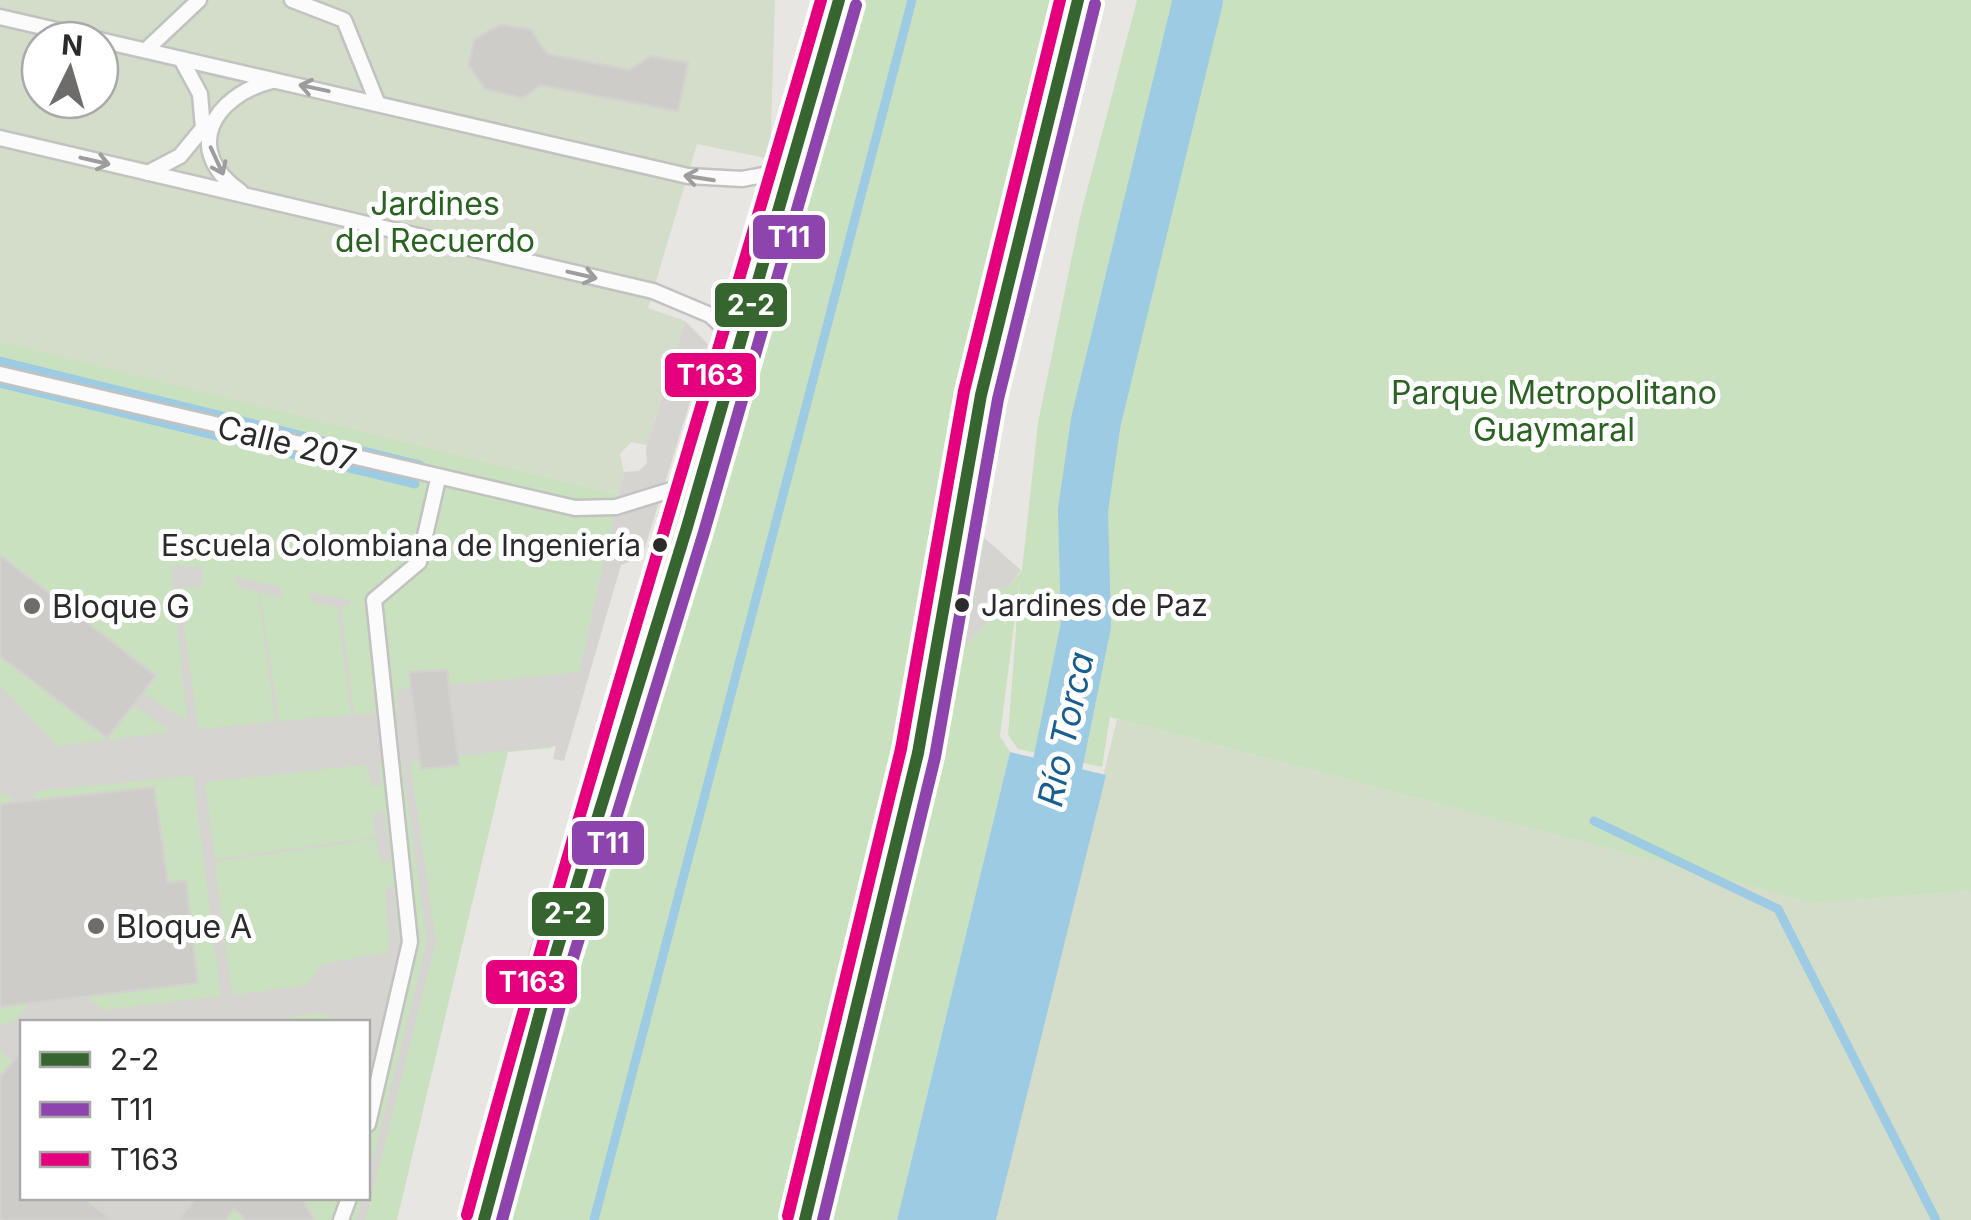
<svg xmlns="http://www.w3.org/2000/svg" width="1971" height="1220" font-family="Inter,sans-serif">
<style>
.green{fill:#c9e1be;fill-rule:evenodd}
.cemetery{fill:#d4dcca;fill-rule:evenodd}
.plaza{fill:#d6d4d0}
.water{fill:#9ccbe3}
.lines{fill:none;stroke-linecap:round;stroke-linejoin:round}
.stream{stroke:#9ccbe3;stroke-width:9}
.river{stroke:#9ccbe3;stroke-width:50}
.building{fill:#cdccc9;stroke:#d3d2ce;stroke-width:2.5}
.service-casing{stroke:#c2c2c1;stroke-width:19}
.trunk-casing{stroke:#c5c4c2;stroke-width:52}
.service{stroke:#fcfbfb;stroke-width:14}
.trunk{stroke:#e6e0d5;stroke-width:48}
.bus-1-casing{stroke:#fff;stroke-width:20}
.bus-2-casing{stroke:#fff;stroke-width:20}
.bus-3-casing{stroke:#fff;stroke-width:20}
.bus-1{stroke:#36652f;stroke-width:12}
.bus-2{stroke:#8e44ad;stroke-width:12}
.bus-3{stroke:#e5007d;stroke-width:12}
.oneway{stroke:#9e9d9d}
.bus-dot{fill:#2b2b2b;stroke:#fff;stroke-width:4}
.poi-dot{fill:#6d6c6b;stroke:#fff;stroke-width:4}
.labels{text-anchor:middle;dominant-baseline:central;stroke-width:10;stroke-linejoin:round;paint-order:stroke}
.bus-label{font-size:30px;fill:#2b2b2b;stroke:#fff;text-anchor:end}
.park-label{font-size:32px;fill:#296221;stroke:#fff}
.street-label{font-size:32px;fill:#2b2b2b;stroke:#fff}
.poi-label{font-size:32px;fill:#2b2b2b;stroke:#fff;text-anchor:start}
.water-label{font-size:35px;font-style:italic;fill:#195e91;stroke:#fff}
.line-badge{stroke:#fff;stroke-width:4}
.badge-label{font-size:28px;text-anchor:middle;font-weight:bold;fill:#fff}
</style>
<rect width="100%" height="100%" fill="#e8e6e2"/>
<g class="green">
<path d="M863 0H1057L969 346 868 870 782 1220H506C616 811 758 411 863 0Z"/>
<path d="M1137 0H1971V891L1814 903 1110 717 1102 767 1018 749 1008 735 1020 577 1000 736 1010 752 897 1220H831L962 649 989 621 994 588H1008L1022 570 1038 423 1080 217Z"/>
<path d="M0 341 619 495 579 673 565 674 551 748 508 752 397 1220H0ZM22 1022H368V1198H22Z"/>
</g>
<g class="cemetery">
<path d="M0 0H775L770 159 697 144 648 308 685 321 647 445 631 442 620 454 624 472 619 495 0 341ZM40 40H100V100H40Z"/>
<path d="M1117 719 1814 903 1971 891V1220H996Z"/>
</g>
<g class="plaza">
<path d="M685 321 708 344 642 557 621 565 564 761 553 759 556 746 458 756 449 685 579 672 624 472 639 471 647 463 646 449Z"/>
<path d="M981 535 1021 570 1008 588H994L989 621 962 649Z"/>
<path d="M177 565 202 567V588L179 587 198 729 275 721 258 592 238 587 234 576 281 587 283 597 260 593 279 721 351 715 337 607 314 603 309 592 350 600V606L341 607 354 715 398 711 397 690 410 688 420 760 410 762 436 943 365 1220H356L362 1198H368V1177L427 942 402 762 379 764 381 785 373 787 365 765 205 782 215 859 376 837 373 813 384 811 391 861 381 863 376 839 215 862 232 995 307 985 322 964 389 952 385 888 394 886 400 952 368 1078V1022H339L321 1013 255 1022H22V1070L0 1051V1024L14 1022 30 1003 87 997 104 1010 221 996 193 776 37 791 33 801 15 802 7 794 0 795V685L58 746 172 732 133 705 143 693 187 721 171 566Z"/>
<path d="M99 1198H183L191 1204 178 1220H112L93 1205Z"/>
</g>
<path class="water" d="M1010 752 1106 775 996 1220H897Z"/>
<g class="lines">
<g class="stream">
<path d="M0 361 420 465"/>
<path d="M0 383 415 484"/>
<path d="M1594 821 1778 909 1936 1220"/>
<path d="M594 1220 912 0"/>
</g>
<path class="river" d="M1044 831 1086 625 1083 510 1096 421 1198 0"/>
</g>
<g class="building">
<path d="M500 25 530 29 547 54 630 70 651 56 688 63 678 111 541 85 522 98 485 89 469 65 474 40Z"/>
<path d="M0 555 156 676 107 738 0 656Z"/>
<path d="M447 670 459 765 421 769 409 672Z"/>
<path d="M154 787 168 883 186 881 198 983 0 1007V804Z"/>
<path d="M22 1051V1198H84L112 1220H0V1077Z"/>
<path d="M196 1198H302L314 1220H247L234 1209 225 1220H178Z"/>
</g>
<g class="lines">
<g class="service-casing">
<g id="service">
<path d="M292 0 344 20 377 102"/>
<path d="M0 17 688 176 742 179 779 172"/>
<path d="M147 49 199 0"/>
<path d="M0 138 653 291 710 315 733 337"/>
<path d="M148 173 180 156 203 128 200 94 181 59"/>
<path d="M241 192C181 150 213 96 272 81"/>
<path d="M0 374 575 508 616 507 690 484"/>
<path d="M368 1124 410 942 374 600 419 562 438 479"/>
<path d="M341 1220 349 1198"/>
</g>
</g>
<g class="trunk-casing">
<g id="trunk">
<path d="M484 1220 556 953 687 527 839 0"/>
<path d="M805 1220 918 753 981 395 1078 0"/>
</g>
</g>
<use href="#service" class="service"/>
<use href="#trunk" class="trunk"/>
<g class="bus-1-casing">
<g id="bus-1">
<path d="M484 1220 556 953 687 527 839 0"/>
<path d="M805 1220 918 753 981 395 1078 0"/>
</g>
</g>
<g class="bus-2-casing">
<g id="bus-2">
<path d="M502 1220 573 958 704 532 856 5"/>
<path d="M823 1220 935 757 998 399 1095 4"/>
</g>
</g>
<g class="bus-3-casing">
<g id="bus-3">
<path d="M467 1215C577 808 704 405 821 0"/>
<path d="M788 1216 901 749 964 391 1060 0"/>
</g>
</g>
<use href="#bus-1" class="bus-1"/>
<use href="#bus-2" class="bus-2"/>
<use href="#bus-3" class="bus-3"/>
</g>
<defs><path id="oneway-shaft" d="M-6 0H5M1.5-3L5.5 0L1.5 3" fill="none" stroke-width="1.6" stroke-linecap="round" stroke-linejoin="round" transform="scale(2.5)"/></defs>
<g class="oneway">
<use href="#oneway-shaft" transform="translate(314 88) rotate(-168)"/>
<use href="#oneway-shaft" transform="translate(95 161) rotate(13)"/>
<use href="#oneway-shaft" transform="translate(217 161) rotate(65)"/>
<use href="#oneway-shaft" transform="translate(699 178) rotate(-171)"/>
<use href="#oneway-shaft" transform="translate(582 275) rotate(13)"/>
</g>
<g class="bus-dot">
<circle cx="660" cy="545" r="9"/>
<circle cx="962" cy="605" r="9"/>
</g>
<g class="poi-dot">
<circle cx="32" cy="606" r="10"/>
<circle cx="96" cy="926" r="10"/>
</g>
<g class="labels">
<g class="bus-label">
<text x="641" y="545">Escuela Colombiana de Ingeniería</text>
<text x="981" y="605" text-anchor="start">Jardines de Paz</text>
</g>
<g class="park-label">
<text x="435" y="203">Jardines<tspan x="435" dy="37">del Recuerdo</tspan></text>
<text x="1554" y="392">Parque Metropolitano<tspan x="1554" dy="37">Guaymaral</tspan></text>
</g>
<g class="street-label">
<text transform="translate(287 443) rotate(14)">Calle 207</text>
</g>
<g class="poi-label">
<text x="52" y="606">Bloque G</text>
<text x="116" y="926">Bloque A</text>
</g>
<g class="water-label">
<text transform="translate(1065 729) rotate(-78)">Río Torca</text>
</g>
</g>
<g class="line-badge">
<rect x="751" y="213" width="76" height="48" rx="10" fill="#8e44ad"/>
<rect x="713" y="281" width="76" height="48" rx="10" fill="#36652f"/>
<rect x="663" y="351" width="95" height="48" rx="10" fill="#e5007d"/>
<rect x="570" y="819" width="76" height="48" rx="10" fill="#8e44ad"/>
<rect x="530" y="890" width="76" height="48" rx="10" fill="#36652f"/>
<rect x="484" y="958" width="95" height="48" rx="10" fill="#e5007d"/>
</g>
<g class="badge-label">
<text x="789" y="247">T11</text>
<text x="751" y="315">2-2</text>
<text x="710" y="385">T163</text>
<text x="608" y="853">T11</text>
<text x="568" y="923">2-2</text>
<text x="532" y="992">T163</text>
</g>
<rect x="20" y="1020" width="350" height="180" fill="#ffffff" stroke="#aaaaaa" stroke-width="2.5"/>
<rect x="40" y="1052" width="50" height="15" fill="#36652f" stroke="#aaaaaa" stroke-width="2.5"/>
<text x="110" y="1070" font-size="30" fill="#2b2b2b">2-2</text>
<rect x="40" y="1102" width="50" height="15" fill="#8e44ad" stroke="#aaaaaa" stroke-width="2.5"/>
<text x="110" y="1120" font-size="30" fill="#2b2b2b">T11</text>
<rect x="40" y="1152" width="50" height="15" fill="#e5007d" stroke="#aaaaaa" stroke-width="2.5"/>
<text x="110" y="1170" font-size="30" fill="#2b2b2b">T163</text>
<g transform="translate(70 70) rotate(5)"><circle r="48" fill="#ffffff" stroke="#aaaaaa" stroke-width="2.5"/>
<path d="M0-8L18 38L0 25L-18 38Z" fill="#6d6c6b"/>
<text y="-15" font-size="28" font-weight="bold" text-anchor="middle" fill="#2b2b2b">N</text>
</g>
</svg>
